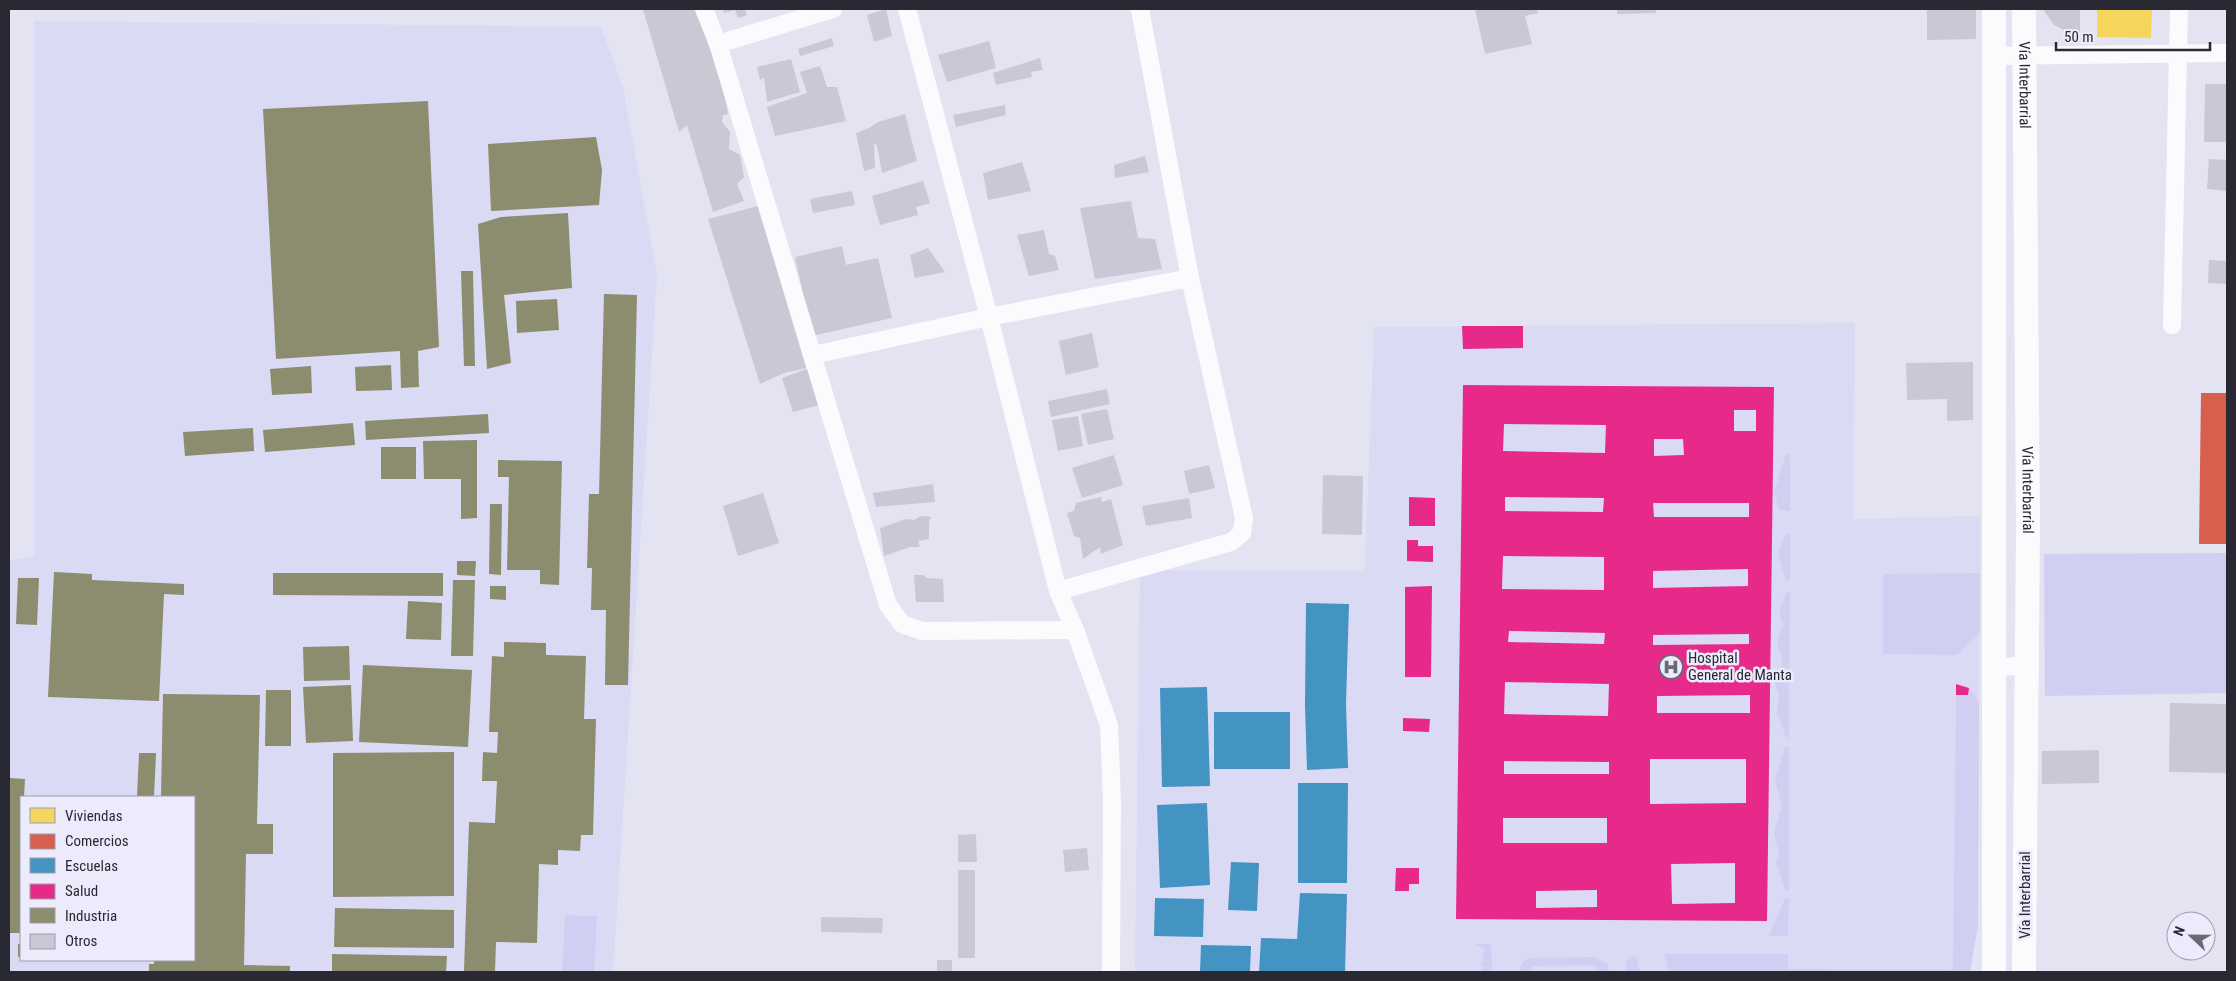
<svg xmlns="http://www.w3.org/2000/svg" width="2236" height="981" font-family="'Roboto Condensed',sans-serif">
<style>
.built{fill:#dadaf4;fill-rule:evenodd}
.green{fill:#d0cff2}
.homes{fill:#f6d55c}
.shops{fill:#d6604d}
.schools{fill:#4393c3}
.health{fill:#e7298a;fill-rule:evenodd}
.industry{fill:#8c8c6e}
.building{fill:#c9c9d5}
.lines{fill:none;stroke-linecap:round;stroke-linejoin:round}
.minor{stroke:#fbfbfd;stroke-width:18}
.secondary{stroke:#fbfbfd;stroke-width:24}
.labels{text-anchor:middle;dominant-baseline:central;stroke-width:5;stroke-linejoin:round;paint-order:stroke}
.street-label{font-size:15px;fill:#292933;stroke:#ebebfc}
.poi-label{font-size:15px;fill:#292933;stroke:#ebebfc;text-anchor:start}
</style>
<rect width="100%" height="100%" fill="#e3e3f2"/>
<g class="built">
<path d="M34 21 601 27 623 87 657 275 613 972H9V560L34 557ZM21 797H194V960H21Z"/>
<path d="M1855 323 1853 519 1980 516 1978 925 1970 972H1135L1140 570 1365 571 1374 327Z"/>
</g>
<g class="green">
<path d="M1786 454 1790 455V511L1779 510 1774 492Z"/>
<path d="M1785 534H1790V581H1786L1778 554Z"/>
<path d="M2227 553V693L2045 696 2044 554Z"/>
<path d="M1980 573V633L1957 655 1883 654V574Z"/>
<path d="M1786 592H1790L1789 737 1786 738 1777 712 1779 696 1775 682 1783 663 1777 642 1783 624 1779 613Z"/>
<path d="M1969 688 1979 702 1978 925 1970 972H1670L1667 965 1665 954H1788V969L1953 970 1956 695H1968Z"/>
<path d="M1789 746V891L1785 890 1776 862 1779 854 1774 833 1782 806 1775 780 1785 747Z"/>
<path d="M1785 898 1789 899 1788 936H1769Z"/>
<path d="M565 915 597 916 594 972H562Z"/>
<path d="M1475 944H1491L1492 972H1481L1484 967 1481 965 1484 958 1482 956 1485 949Z"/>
<path d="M1636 956 1640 972H1625L1626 962 1630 957Z"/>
<path d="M1595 957 1607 964 1609 972H1597L1596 965 1531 966V972H1519L1522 963 1529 958Z"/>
</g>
<path class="homes" d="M2097 9H2152L2151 38 2097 37Z"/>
<path class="shops" d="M2201 393H2227V544H2199Z"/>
<g class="schools">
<path d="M1306 603 1349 604 1346 704 1348 768 1307 770 1305 705Z"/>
<path d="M1207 687 1210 786 1162 787 1160 688Z"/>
<rect x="1214" y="712" width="76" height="57"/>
<path d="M1298 783H1348L1347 883H1298Z"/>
<path d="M1207 803 1210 885 1160 888 1157 805Z"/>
<path d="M1231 862 1259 863 1257 911 1228 910Z"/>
<path d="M1300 893 1347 894 1345 972H1259L1261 938 1297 939Z"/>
<path d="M1155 898 1204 899 1203 937 1154 936Z"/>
<path d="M1201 945 1251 946 1250 972H1200Z"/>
</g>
<g class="health">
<path d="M1462 326H1523V348L1463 349Z"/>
<path d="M1463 385 1774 387 1767 921 1456 919ZM1734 410H1756V431H1734ZM1504 424 1606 425 1605 453 1503 451ZM1654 439H1683L1684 455 1654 456ZM1505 497 1604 498 1603 512 1505 511ZM1653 503H1749V517H1654ZM1503 556 1604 557V590L1502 589ZM1748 569V586L1653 588V571ZM1509 631 1605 633 1604 644 1508 642ZM1749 634V644L1653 645V635ZM1505 682 1609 684 1608 716 1504 714ZM1750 695V713H1657V696ZM1650 759H1746V803L1650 804ZM1504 761 1609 762V774H1504ZM1503 818H1607V843H1503ZM1735 863V903L1672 904 1671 864ZM1597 890V907L1536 908V891Z"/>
<path d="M1409 497 1435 498V526H1409Z"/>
<path d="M1407 540H1418V546H1433V562L1407 561Z"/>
<path d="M1432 586 1431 677H1405V587Z"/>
<path d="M1956 684 1969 688 1968 695H1956Z"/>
<path d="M1403 718 1430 719 1429 732 1403 731Z"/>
<path d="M1396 868H1419V884H1409V891H1395Z"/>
</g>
<g class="industry">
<path d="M428 101 439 347 418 351 419 387 401 388 400 351 276 359 263 109Z"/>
<path d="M596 137 602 170 599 205 491 211 488 144Z"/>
<path d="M568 213 572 288 504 295 511 363 487 369 478 224 501 217Z"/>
<path d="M461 271H473L475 366H464Z"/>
<path d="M604 294 637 295 628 685H605L606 610H591L592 568H587L589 494H599Z"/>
<path d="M557 299 559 330 517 333 516 301Z"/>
<path d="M391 365 392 390 356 391 355 367Z"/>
<path d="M311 366 312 393 272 395 270 369Z"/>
<path d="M488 414 489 433 366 440 365 421Z"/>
<path d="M353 423 355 445 265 452 263 430Z"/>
<path d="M253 428 254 451 185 456 183 432Z"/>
<path d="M477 440V518L461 519V479H424L423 441Z"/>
<rect x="381" y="447" width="35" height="32"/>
<path d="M498 460 562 461 559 585 540 584V570H507L509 477H498Z"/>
<path d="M490 504H502L501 575 489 574Z"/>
<path d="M457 561H476L475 576 457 575Z"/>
<path d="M54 572 92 574V580L184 584V595L164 594 159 701 48 697Z"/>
<path d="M273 573H443V596L273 595Z"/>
<path d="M18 578H39L37 625 16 624Z"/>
<path d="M453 580H475L473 656H451Z"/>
<path d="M490 586H506V600L490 599Z"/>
<path d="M408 601 442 603 441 640 406 639Z"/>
<path d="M504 642 546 643V655L586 656 584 719H596L593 835H581L580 851 558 850V865L539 864 537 943 496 942 495 972 464 971 469 822 495 823 497 781H482L483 752 497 753 498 732H489L492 656 504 657Z"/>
<path d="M349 646 350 680 304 681 303 647Z"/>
<path d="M363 665 472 670 468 747 359 742Z"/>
<path d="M351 685 353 741 306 743 303 687Z"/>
<path d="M266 690H291V746H265Z"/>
<path d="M163 694 260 695 257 824H273V854H246L244 965 290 966V972H149V964H154V960H194V797H161Z"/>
<path d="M454 752V896L333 897V753Z"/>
<path d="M139 753H156L154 797H137Z"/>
<path d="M9 778 25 779 24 797H21V933H9Z"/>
<path d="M335 908 454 910V948L334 947Z"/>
<rect x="18" y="944" width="3" height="13"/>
<path d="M332 954 447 956 446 972H332Z"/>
</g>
<g class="building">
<path d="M643 9H696L723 85 728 114 723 115 722 122 730 132 729 149 740 155 744 177 737 184 744 201 713 212 687 125 679 132Z"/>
<path d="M723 9H745L747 15 738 18 735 10 724 13Z"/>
<path d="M886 9 892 36 874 42 867 15Z"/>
<path d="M1475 9H1537L1538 13 1525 16 1532 44 1485 54Z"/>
<path d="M1617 9H1656V13L1617 14Z"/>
<path d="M1927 9H1976V39L1927 40Z"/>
<path d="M2043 9H2080V32H2068L2054 25Z"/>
<path d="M832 38 834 46 800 56 798 49Z"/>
<path d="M989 41 996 68 947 82 938 55Z"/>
<path d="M1040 58 1043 70 1031 72 1032 77 996 85 993 73Z"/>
<path d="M791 59 800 92 767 102 764 78 760 80 757 67Z"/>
<path d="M820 66 827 87H837L846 121 775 136 767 107 807 93 800 72Z"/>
<path d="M2205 84H2227V142H2204Z"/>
<path d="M1005 105 1006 115 956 127 953 115Z"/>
<path d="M905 114 917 161 882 173 877 145 874 144 875 168 864 171 856 133 869 128 878 122Z"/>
<path d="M1145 156 1149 172 1115 178 1114 165Z"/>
<path d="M2209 159 2227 160V191L2207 189Z"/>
<path d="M1022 162 1031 191 988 200 983 173Z"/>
<path d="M923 181 930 203 916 207 918 215 880 225 872 196Z"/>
<path d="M852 191 855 205 813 213 810 199Z"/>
<path d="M1131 201 1138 238 1155 239 1162 269 1095 279 1080 208Z"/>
<path d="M758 206 806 368 784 373 760 384 708 219Z"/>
<path d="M1044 230 1049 254 1055 256 1059 270 1029 276 1017 235Z"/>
<path d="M842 246 846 265 878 258 892 318 812 336 795 257Z"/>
<path d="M928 248 945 272 915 278 910 255Z"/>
<path d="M2209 260 2227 261V284L2208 283Z"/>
<path d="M1092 333 1099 367 1066 375 1059 341Z"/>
<path d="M1973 362V420L1947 421V399L1907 400 1906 363Z"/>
<path d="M812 367 823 404 793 412 782 378Z"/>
<path d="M1107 389 1110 404 1051 417 1048 401Z"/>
<path d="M1107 409 1114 439 1088 445 1081 414Z"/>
<path d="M1078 416 1083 446 1058 451 1052 420Z"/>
<path d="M1114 455 1123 485 1082 498 1072 468Z"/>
<path d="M1209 465 1215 488 1189 494 1184 471Z"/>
<path d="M1323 475 1363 476 1362 535 1322 534Z"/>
<path d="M933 484 935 502 876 507 873 493Z"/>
<path d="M763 493 779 543 738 556 723 506Z"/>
<path d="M1101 497 1102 502 1111 499 1123 545 1101 554 1100 547 1083 559 1080 538 1074 536 1067 513 1074 511 1076 503Z"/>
<path d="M1189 498 1192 518 1146 526 1142 506Z"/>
<path d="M921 516 931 517 929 522V539L918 541 920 547H910L884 556 880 528 906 519 914 520Z"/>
<path d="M914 575H924L926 578 943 579 944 602H916Z"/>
<path d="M2170 703 2227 704V773L2169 772Z"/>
<path d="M2099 750V783L2042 784V751Z"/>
<path d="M976 834 977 862H958V835Z"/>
<path d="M1087 848 1089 870 1065 872 1063 850Z"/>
<rect x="958" y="870" width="17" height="88"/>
<path d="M821 917 883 918 882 933 821 932Z"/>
<rect x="937" y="960" width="15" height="12"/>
</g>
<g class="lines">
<g class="minor">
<path d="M704 9 718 44 888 605 902 624 922 631 1075 630"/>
<path d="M907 9 989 317 1058 591 1075 630 1109 725 1112 800 1111 972"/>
<path d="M718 44 833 9"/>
<path d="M1994 56 2227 53"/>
<path d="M2172 325 2179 9"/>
<path d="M813 355 989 317 1190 278"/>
<path d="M1058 591 1231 542 1242 533 1244 518 1190 278 1140 9"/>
<path d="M1995 667 2026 666"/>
</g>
<g class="secondary">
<path d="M1994 9V972"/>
<path id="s1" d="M2024 9 2028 528 2024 972"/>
</g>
</g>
<defs>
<g id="hospital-ring" transform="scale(1.25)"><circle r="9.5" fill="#ebebfc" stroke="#6a6a76" stroke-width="1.5"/><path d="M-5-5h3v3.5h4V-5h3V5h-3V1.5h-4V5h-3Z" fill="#6a6a76"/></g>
</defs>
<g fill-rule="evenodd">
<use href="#hospital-ring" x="1671" y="667"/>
</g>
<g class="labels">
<g class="street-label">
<text stroke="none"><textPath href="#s1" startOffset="76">Vía Interbarrial</textPath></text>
<text stroke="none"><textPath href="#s1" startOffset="481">Vía Interbarrial</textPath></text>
<text transform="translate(2025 895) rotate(-90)">Vía Interbarrial</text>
</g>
<g class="poi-label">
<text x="1688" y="658">Hospital<tspan x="1688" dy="17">General de Manta</tspan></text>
</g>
</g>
<rect width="2236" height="981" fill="none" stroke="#292933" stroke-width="20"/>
<rect x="20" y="796" width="175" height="165" fill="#ebebfc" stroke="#9d9dac"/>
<rect x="30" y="808" width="25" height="15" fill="#f6d55c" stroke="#9d9dac"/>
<text x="65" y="821" font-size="15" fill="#292933">Viviendas</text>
<rect x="30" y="834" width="25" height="15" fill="#d6604d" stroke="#9d9dac"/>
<text x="65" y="846" font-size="15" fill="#292933">Comercios</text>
<rect x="30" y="858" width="25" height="15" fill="#4393c3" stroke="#9d9dac"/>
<text x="65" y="871" font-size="15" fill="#292933">Escuelas</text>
<rect x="30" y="884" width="25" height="15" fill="#e7298a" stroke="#9d9dac"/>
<text x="65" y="896" font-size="15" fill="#292933">Salud</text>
<rect x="30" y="908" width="25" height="15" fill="#8c8c6e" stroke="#9d9dac"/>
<text x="65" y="921" font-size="15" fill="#292933">Industria</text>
<rect x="30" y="934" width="25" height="15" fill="#c9c9d5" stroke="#9d9dac"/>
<text x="65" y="946" font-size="15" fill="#292933">Otros</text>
<g transform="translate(2191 936) rotate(292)"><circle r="24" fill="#ebebfc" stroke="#9d9dac"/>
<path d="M0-4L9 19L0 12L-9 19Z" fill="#6a6a76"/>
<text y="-8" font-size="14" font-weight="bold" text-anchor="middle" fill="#292933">N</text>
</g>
<path d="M2056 42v8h154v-8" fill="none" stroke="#292933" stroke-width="2.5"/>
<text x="2064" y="42" font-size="15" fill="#292933" stroke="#ebebfc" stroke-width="4" paint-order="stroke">50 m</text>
</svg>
